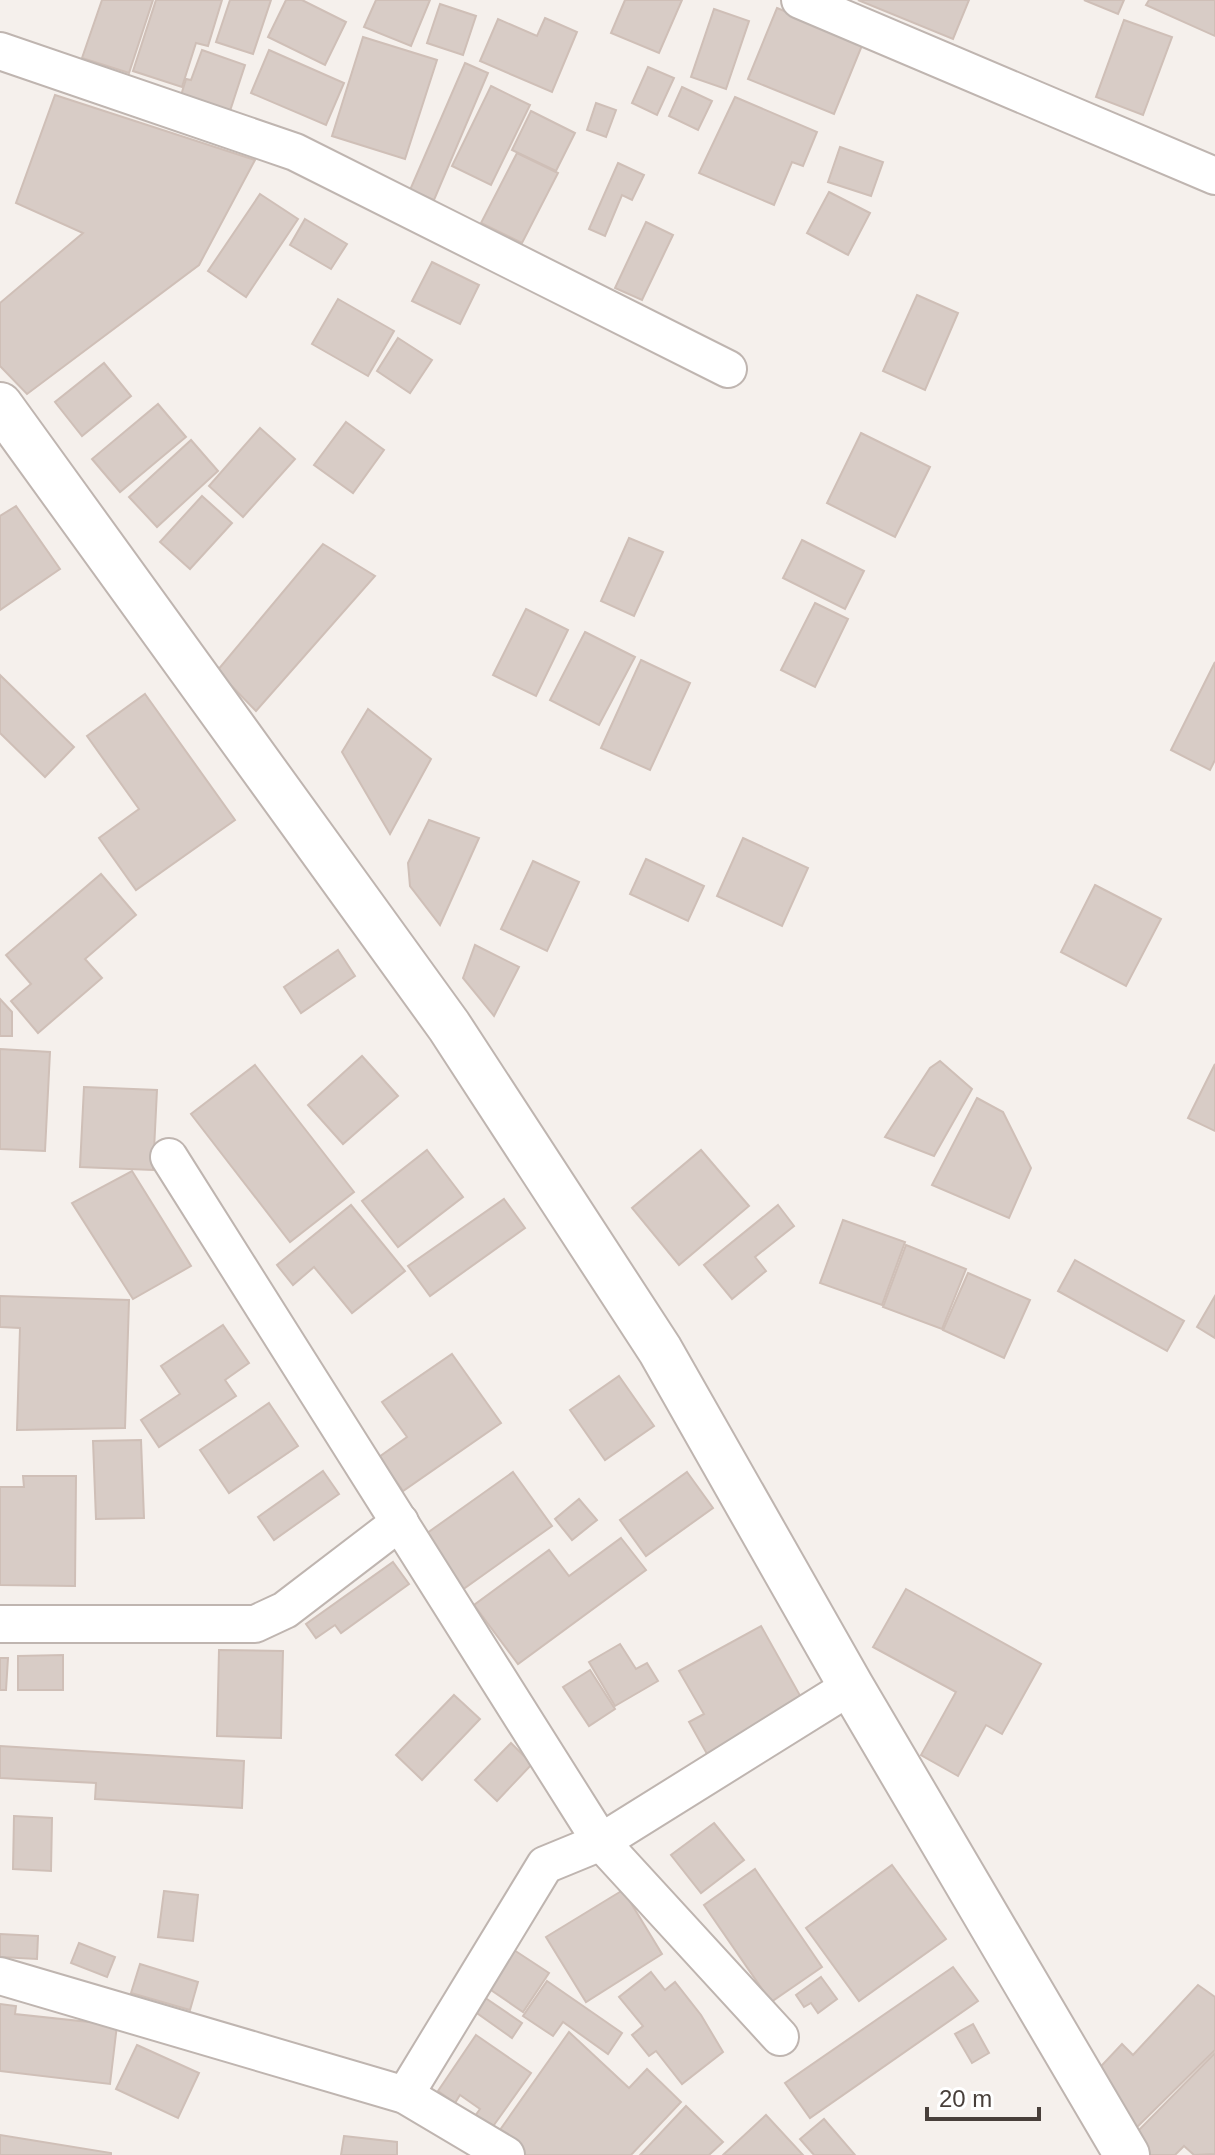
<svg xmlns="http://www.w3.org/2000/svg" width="1215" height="2155" font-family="Arial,sans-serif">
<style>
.building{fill:#d8ccc6;stroke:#cfbfb7;stroke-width:2}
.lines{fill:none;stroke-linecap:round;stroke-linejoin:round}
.minor-casing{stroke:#bfb5b0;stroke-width:40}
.tertiary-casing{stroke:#bfb5b0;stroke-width:48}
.minor{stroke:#fff;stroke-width:36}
.tertiary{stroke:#fff;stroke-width:44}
</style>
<rect width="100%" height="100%" fill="#f5f0ec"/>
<g class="building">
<path d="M102 0H153L129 73 82 58Z"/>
<path d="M156 0H222L208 46 196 43 182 87 133 71Z"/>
<path d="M230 0H271L253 54 216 42Z"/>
<path d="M286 0H302L346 22 325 65 268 37Z"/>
<path d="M376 0H430L411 46 364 27Z"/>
<path d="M625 0H682L659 53 611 33Z"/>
<path d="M858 0H969L953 39Z"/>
<path d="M1084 0H1124L1118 14Z"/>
<path d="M1149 0H1215V36L1146 5Z"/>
<path d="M440 4 476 16 463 55 427 43Z"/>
<path d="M777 8 863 43 834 114 748 79Z"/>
<path d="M714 9 749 21 726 89 691 77Z"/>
<path d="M545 18 577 32 552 92 480 61 498 19 537 36Z"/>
<path d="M1124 20 1172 37 1143 115 1096 97Z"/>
<path d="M363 37 437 60 405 159 332 136Z"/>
<path d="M202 50 245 65 228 117 179 102 186 79 191 80Z"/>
<path d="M269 50 344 83 326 125 251 93Z"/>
<path d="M465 63 488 73 434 200 410 190Z"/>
<path d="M648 67 674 78 657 115 632 103Z"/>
<path d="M491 86 530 105 491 185 452 166Z"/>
<path d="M682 87 712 101 698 130 669 116Z"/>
<path d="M55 95 255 160 199 265 27 394 0 366V303L83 233 16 203Z"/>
<path d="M735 97 817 132 803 166 792 162 774 205 699 173Z"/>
<path d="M596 103 616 110 606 137 587 130Z"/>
<path d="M531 111 575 133 556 171 512 150Z"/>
<path d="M840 147 883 162 871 196 828 182Z"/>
<path d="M517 153 558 173 522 243 481 223Z"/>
<path d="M618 163 644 175 632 200 622 195 605 236 589 229Z"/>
<path d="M829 192 870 213 848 255 807 233Z"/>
<path d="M260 194 298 219 246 297 208 271Z"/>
<path d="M305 219 347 244 331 269 290 245Z"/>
<path d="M646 222 673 235 642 300 615 288Z"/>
<path d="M432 262 479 285 460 324 412 301Z"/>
<path d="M917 295 958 313 925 390 883 371Z"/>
<path d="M338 299 394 331 368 376 312 344Z"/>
<path d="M398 338 432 360 410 393 377 371Z"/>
<path d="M104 363 131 396 82 436 55 402Z"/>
<path d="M158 404 186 437 120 492 92 459Z"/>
<path d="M346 422 384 450 353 493 314 465Z"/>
<path d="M260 428 295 459 243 517 209 486Z"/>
<path d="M861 433 930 467 895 537 827 503Z"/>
<path d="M191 440 218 471 157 527 129 497Z"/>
<path d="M202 496 232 523 190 569 160 542Z"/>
<path d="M16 506 60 569 0 610V516Z"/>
<path d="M629 538 663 552 634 616 601 601Z"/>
<path d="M802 540 864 571 845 609 783 578Z"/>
<path d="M323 544 375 576 256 711 217 671Z"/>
<path d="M815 603 848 619 815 687 781 670Z"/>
<path d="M526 609 568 630 536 696 493 675Z"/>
<path d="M585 632 635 657 599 725 550 700Z"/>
<path d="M641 660 690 683 650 770 601 748Z"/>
<path d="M1215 662V760L1210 770 1171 750Z"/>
<path d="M0 675 74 747 45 777 0 733Z"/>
<path d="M145 694 235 820 136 890 99 838 139 809 87 736Z"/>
<path d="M368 709 431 759 390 834 342 752Z"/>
<path d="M429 820 479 838 440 925 410 886 408 863Z"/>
<path d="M743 838 808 868 782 926 717 896Z"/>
<path d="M646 859 704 886 688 921 630 894Z"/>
<path d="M533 861 579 882 547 951 501 929Z"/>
<path d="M101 874 136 915 85 959 102 978 38 1033 11 1001 31 984 6 955Z"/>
<path d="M1095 885 1161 919 1126 986 1061 952Z"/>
<path d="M475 945 519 967 494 1016 463 978Z"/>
<path d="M338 950 355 976 301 1013 284 987Z"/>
<path d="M0 999 12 1012V1036H0Z"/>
<path d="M0 1049 50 1052 45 1151 0 1149Z"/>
<path d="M362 1056 398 1096 343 1144 308 1105Z"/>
<path d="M940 1061 972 1089 934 1156 885 1137 930 1068Z"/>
<path d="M1215 1064V1131L1188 1118Z"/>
<path d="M255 1065 354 1192 290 1242 191 1114Z"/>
<path d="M84 1087 157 1090 153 1170 80 1167Z"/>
<path d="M977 1098 1003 1112 1031 1168 1009 1218 932 1185Z"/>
<path d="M427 1150 463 1197 398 1247 362 1201Z"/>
<path d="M701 1150 749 1206 679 1265 632 1208Z"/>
<path d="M132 1171 191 1266 133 1299 72 1203Z"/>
<path d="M504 1199 525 1228 430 1296 408 1266Z"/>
<path d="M351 1205 405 1271 352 1313 314 1267 293 1285 277 1265Z"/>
<path d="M778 1205 794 1226 755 1257 766 1271 732 1299 704 1265Z"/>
<path d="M843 1220 905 1242 882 1305 820 1283Z"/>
<path d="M906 1245 966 1269 942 1329 883 1307Z"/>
<path d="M1075 1260 1184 1321 1167 1351 1058 1291Z"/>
<path d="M968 1273 1030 1300 1004 1358 943 1330Z"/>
<path d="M0 1296 129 1300 125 1428 17 1430 20 1328 0 1327Z"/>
<path d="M1215 1296V1338L1197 1327Z"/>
<path d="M223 1325 249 1363 225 1380 236 1396 159 1447 141 1420 180 1394 161 1366Z"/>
<path d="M452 1354 501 1423 403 1491 379 1457 407 1437 382 1402Z"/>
<path d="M619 1376 654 1426 605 1460 570 1410Z"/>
<path d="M269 1403 298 1446 229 1493 200 1450Z"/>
<path d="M141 1440 144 1518 96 1519 93 1441Z"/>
<path d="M323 1471 339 1494 274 1540 258 1517Z"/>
<path d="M513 1472 552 1526 462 1590 423 1536Z"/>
<path d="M687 1472 713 1508 646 1556 620 1520Z"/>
<path d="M23 1476H76L75 1586 0 1585V1487H24Z"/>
<path d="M579 1499 597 1520 572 1540 555 1519Z"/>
<path d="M621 1538 646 1570 518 1664 474 1605 549 1550 569 1576Z"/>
<path d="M393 1562 409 1584 341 1633 335 1625 316 1638 306 1624Z"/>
<path d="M906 1589 1041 1664 1002 1734 986 1725 958 1776 921 1755 956 1692 873 1647Z"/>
<path d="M761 1626 807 1708 711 1761 689 1722 704 1714 679 1671Z"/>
<path d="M620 1644 636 1669 647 1663 658 1681 615 1706 589 1662Z"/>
<path d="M219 1650 283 1651 281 1738 217 1736Z"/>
<path d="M63 1655V1690H18V1656Z"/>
<path d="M0 1658H8L6 1690H0Z"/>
<path d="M590 1670 615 1709 589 1726 563 1687Z"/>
<path d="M454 1695 480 1719 422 1780 396 1755Z"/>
<path d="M511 1743 532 1764 497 1801 475 1780Z"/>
<path d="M0 1746 244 1761 242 1808 95 1799 96 1783 0 1778Z"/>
<path d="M14 1816 52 1818 51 1871 13 1869Z"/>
<path d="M714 1823 744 1860 701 1893 671 1855Z"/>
<path d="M892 1865 946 1939 859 2001 806 1928Z"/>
<path d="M755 1869 822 1967 771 2002 704 1905Z"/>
<path d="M623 1890 662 1954 586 2002 546 1937Z"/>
<path d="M164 1891 198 1895 193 1941 158 1937Z"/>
<path d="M0 1934 38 1936 37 1959 0 1957Z"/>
<path d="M79 1943 115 1957 107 1977 71 1963Z"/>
<path d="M514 1950 549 1973 523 2012 488 1988Z"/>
<path d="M140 1964 198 1982 190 2010 131 1993Z"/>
<path d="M953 1967 978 2001 810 2118 785 2083Z"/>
<path d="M651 1972 665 1990 675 1982 701 2015 723 2052 682 2084 656 2051 649 2056 632 2035 643 2026 619 1997Z"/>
<path d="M821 1977 837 1999 818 2013 811 2003 804 2007 796 1995Z"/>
<path d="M547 1981 622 2033 608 2054 563 2022 553 2036 523 2016Z"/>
<path d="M1198 1985 1215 1997V2050L1130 2134 1088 2080 1122 2044 1133 2055Z"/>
<path d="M484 1997 522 2023 512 2038 474 2011Z"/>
<path d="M0 2004 16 2006 15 2014 117 2025 110 2084 0 2071Z"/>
<path d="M973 2024 989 2053 972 2063 955 2034Z"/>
<path d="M569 2032 629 2088 647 2069 681 2102 631 2155H524L495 2137Z"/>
<path d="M476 2035 531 2073 489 2132 467 2127 480 2109 460 2095 455 2103 438 2091Z"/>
<path d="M137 2045 199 2073 178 2118 116 2089Z"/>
<path d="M1215 2053V2154L1194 2155 1184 2146 1175 2155H1146L1133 2136Z"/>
<path d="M686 2106 723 2142 709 2155H640Z"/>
<path d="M766 2115 803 2155H723Z"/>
<path d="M824 2119 855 2155H814L800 2139Z"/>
<path d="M0 2135 111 2153V2155H0Z"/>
<path d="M344 2136 397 2142V2155H341Z"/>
</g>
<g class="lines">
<g class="minor-casing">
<g id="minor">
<path d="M800 0 1215 176"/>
<path d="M0 51 295 152 728 369"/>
<path d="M169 1157 601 1842 780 2037"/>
<path d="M0 1624H255L285 1610 400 1522"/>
<path d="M0 1976 405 2095 506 2155"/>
<path d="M405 2095 545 1865 601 1842 851 1686"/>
</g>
</g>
<g class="tertiary-casing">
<path id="tertiary" d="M0 405 449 1026 660 1350 851 1686 1127 2155"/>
</g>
<use href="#minor" class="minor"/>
<use href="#tertiary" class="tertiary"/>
</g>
<path d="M927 2107v12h112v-12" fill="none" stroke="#483f3a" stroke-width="4"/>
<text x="939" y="2107" font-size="24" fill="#483f3a" stroke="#ffffff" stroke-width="6" paint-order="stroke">20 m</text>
</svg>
